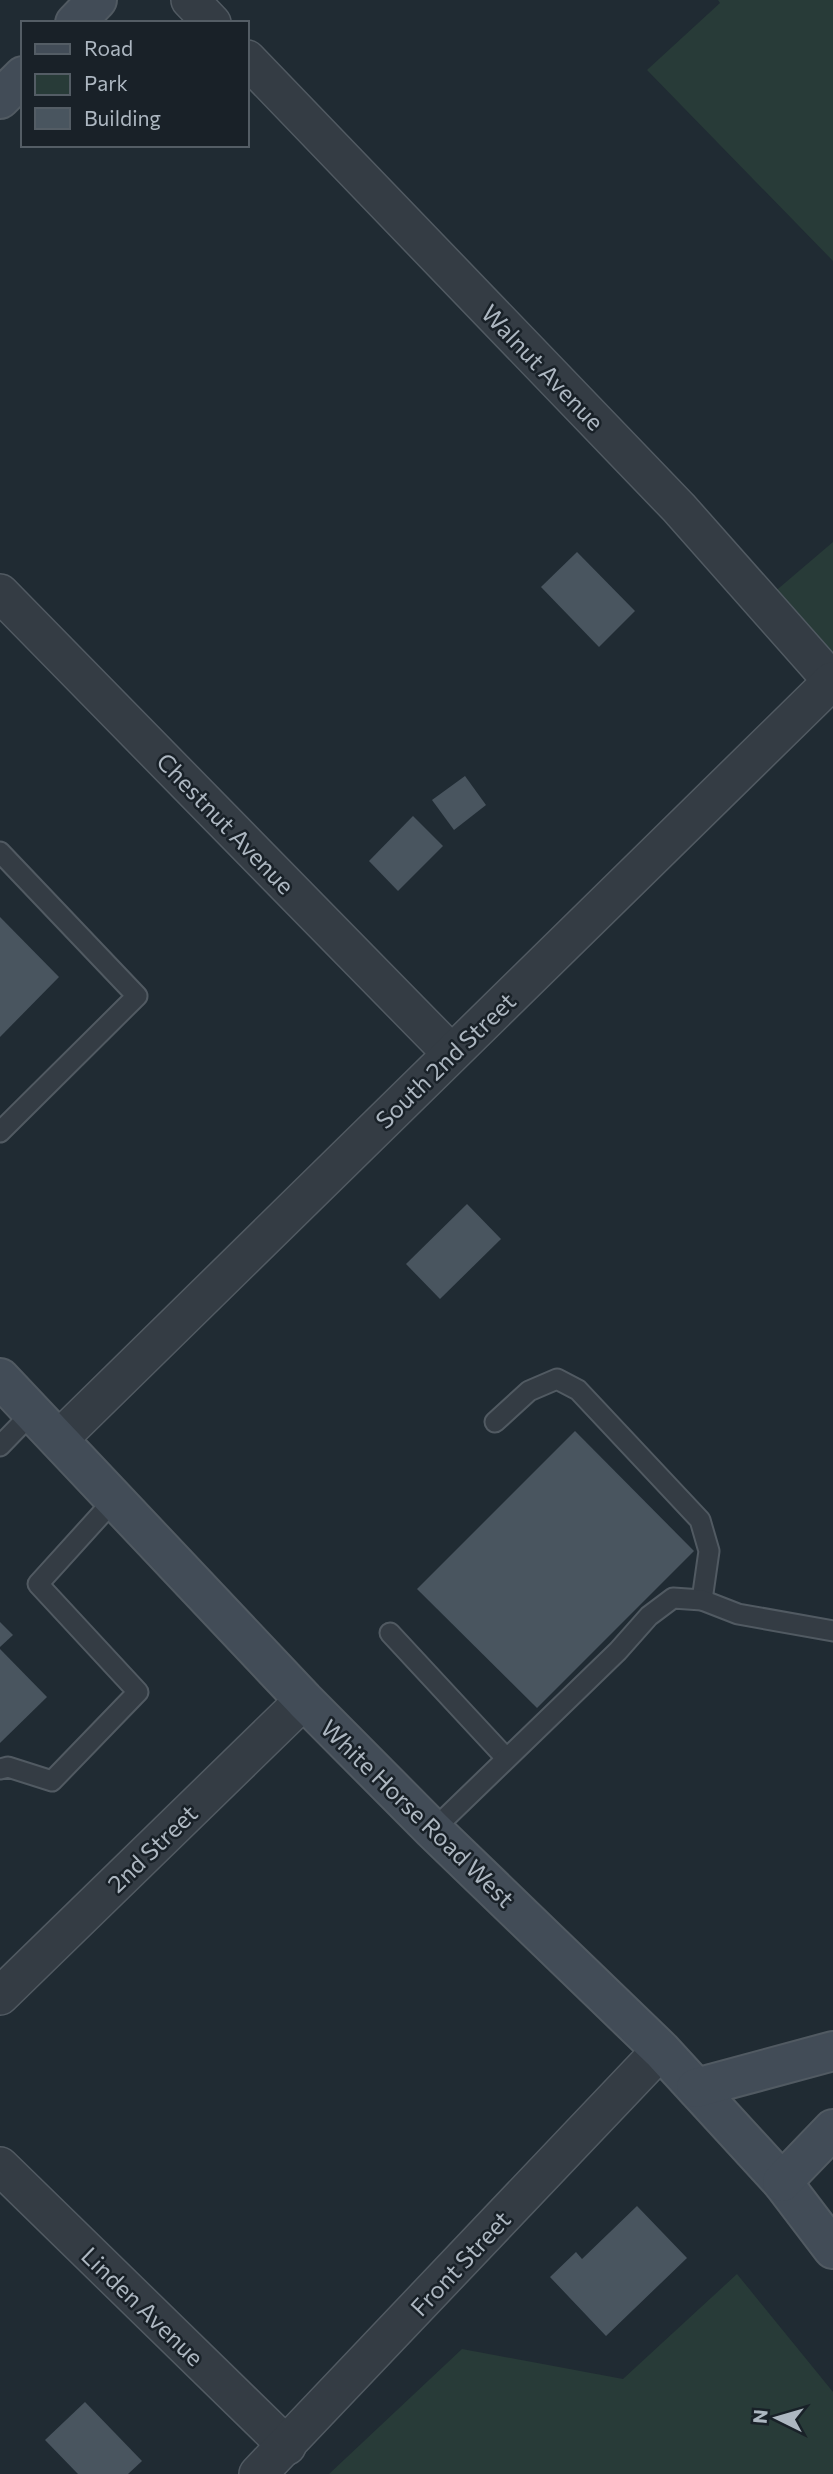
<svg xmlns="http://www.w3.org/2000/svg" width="833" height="2474" font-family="Commissioner,sans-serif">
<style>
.green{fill:#283b38}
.building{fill:#49555f}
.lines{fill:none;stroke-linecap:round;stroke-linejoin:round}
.lane-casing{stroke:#515a62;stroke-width:23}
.street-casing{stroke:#515a62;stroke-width:40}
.secondary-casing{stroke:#515a62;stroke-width:42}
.lane{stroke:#343c44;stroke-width:19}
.street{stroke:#343c44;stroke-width:37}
.secondary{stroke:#424c57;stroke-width:38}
.labels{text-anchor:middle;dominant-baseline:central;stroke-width:5;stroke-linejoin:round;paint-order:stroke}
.street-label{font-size:24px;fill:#adb7c1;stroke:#192128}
</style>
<rect width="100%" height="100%" fill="#202b33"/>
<g class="green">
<path d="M718 0H833V261L647 70 720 3Z"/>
<path d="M833 542V668L759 605Z"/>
<path d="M737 2274 833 2392V2474H329L462 2349 623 2379Z"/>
</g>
<g class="building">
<path d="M577 552 635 611 599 647 541 587Z"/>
<path d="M465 776 486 805 454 830 432 800Z"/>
<path d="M413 816 443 846 398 891 369 861Z"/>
<path d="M0 917 59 977 0 1037Z"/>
<path d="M467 1204 501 1239 440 1299 406 1264Z"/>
<path d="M575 1431 694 1551 537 1708 417 1589Z"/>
<path d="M0 1622 13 1635 0 1647Z"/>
<path d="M0 1649 47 1697 0 1743Z"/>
<path d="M637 2206 687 2258 606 2336 550 2277 576 2252 582 2259Z"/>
<path d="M85 2402 142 2461 128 2474H78L45 2440Z"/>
</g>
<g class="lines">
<g class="lane-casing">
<g id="lane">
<path d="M0 852 137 996 0 1132"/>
<path d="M495 1422 529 1391 557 1379 578 1390 700 1520 709 1551 702 1600"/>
<path d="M0 1446 33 1412"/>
<path d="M390 1633 506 1758"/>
<path d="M0 1769 8 1767 52 1781 138 1692 38 1584 115 1499"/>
<path d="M433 1830 618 1651 649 1616 673 1598 702 1600 738 1614 833 1631"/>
</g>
</g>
<g class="street-casing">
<g id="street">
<path d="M190 0 212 23"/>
<path d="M247 59 679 508 833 682"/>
<path d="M0 593 451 1053"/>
<path d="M59 1439 832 681"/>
<path d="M0 1996 304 1700"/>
<path d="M0 2166 287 2446"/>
<path d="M258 2474 661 2050"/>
</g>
</g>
<g class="secondary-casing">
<g id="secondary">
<path d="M75 23 97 0"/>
<path d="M0 99 23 76"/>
<path d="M0 1378 304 1700 433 1830 661 2050 782 2182 833 2249"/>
<path d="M696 2088 833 2051"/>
<path d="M782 2182 833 2129"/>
</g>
</g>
<use href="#lane" class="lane"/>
<use href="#street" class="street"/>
<use href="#secondary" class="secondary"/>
</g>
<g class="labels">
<g class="street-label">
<text transform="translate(543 367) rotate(46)">Walnut Avenue</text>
<text transform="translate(226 823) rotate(46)">Chestnut Avenue</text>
<text transform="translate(445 1060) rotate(-44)">South 2nd Street</text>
<text transform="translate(418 1813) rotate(44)">White Horse Road West</text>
<text transform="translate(152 1848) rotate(-44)">2nd Street</text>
<text transform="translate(460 2263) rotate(-47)">Front Street</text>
<text transform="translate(143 2306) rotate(44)">Linden Avenue</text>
</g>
</g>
<rect x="21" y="21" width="228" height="126" fill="#192128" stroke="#545d65" stroke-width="2"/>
<rect x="35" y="44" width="35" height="10" fill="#424c57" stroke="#545d65" stroke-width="2"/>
<text x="84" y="56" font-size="21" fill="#adb7c1">Road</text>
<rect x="35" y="74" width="35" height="21" fill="#283b38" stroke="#545d65" stroke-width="2"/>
<text x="84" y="91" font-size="21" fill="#adb7c1">Park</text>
<rect x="35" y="108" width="35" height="21" fill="#49555f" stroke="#545d65" stroke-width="2"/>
<text x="84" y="126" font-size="21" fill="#adb7c1">Building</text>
<g transform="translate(777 2418) rotate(275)" stroke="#192128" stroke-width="5" paint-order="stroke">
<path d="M0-5L12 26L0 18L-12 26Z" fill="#adb7c1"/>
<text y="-10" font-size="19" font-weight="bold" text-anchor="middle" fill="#adb7c1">N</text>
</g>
</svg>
